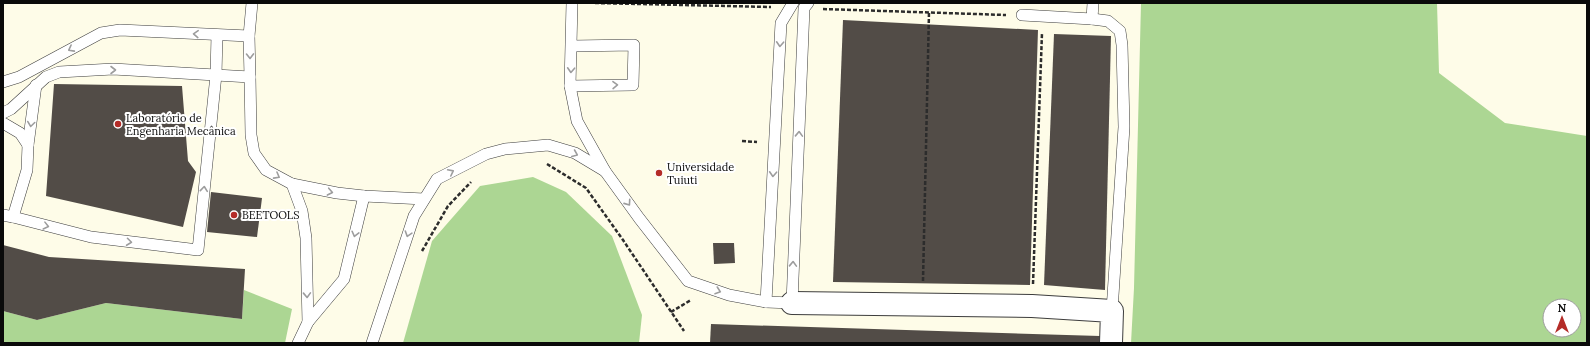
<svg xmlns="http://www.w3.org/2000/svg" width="1590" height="346" font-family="Lora,serif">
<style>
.forest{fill:#acd693;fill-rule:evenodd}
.building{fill:#524c47}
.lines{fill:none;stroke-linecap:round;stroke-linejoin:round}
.service-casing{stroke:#3d3d3d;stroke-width:12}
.minor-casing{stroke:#3d3d3d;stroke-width:24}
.path{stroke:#2c2c2c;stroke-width:2.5;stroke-dasharray:4 2;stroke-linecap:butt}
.service{stroke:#fff;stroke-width:11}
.minor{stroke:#fff;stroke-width:22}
.oneway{stroke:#9d9d9d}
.poi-dot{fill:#b42c28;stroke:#fff;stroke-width:1.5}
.labels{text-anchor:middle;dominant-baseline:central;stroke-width:4;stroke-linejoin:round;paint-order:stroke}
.poi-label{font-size:11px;fill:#0a0a0a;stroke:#fff;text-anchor:start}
</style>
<rect width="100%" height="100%" fill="#fefce8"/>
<g class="forest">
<path d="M1141 3H1437L1439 73 1505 123 1587 136V343H1131L1134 288ZM1550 306H1574V330H1550Z"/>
<path d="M533 177 566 192 612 236 642 315 639 343H403L432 241 480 186Z"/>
<path d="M244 290 292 309 285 343H3V311L37 320 106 303 242 319Z"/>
</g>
<g class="building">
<path d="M843 20 1038 30 1030 285 833 282Z"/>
<path d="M1054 34 1111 36 1105 290 1044 285Z"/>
<path d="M54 84 182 86 188 161 196 172 183 227 46 196Z"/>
<path d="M211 192 262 198 257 237 207 232Z"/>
<path d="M713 243H734L735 263 714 264Z"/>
<path d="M3 245 49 257 245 269 242 319 106 303 37 320 3 311Z"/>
<path d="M711 324 1100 336 1099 343H710Z"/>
</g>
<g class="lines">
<g class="service-casing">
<g id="service">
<path d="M252 3 249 36 250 77 251 135 254 153 266 170 292 184 302 211 306 238 308 322 298 343"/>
<path d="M572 3 570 86 577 121 605 171 639 218 688 281 729 295 766 302 792 303 804 8 808 3"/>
<path d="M1022 15 1092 19 1093 3"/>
<path d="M1092 19 1108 21 1120 31 1122 45 1124 127 1112 311"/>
<path d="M3 82 19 77 101 33 120 30 249 36"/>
<path d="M36 85 28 145 27 170 13 217 91 237 198 250 216 75 217 35"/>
<path d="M570 86 633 85 634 45 572 46"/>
<path d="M3 113 11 109 46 77 59 72 113 69 250 77"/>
<path d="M3 123 20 133 28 145"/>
<path d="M292 184 337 193 364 196 424 199"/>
<path d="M3 215 13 217"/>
<path d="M766 302 781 23 793 3"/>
<path d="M308 322 344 279 364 196"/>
<path d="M372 343 414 216 437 179 486 154 505 149 548 145 575 153 605 171"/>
</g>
</g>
<g class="minor-casing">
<path id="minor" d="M792 303 1032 306 1112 311 1111 343"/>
</g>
<g class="path">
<path d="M595 3 771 7"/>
<path d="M823 9 1006 15"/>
<path d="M742 141 757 142"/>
<path d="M547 164 586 188 623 240 684 331"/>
<path d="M422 251 448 206 471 182"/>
<path d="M923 281 929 12"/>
<path d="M1033 284 1042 33"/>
<path d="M671 312 691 300"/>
</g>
<use href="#service" class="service"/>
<use href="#minor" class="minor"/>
</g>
<defs><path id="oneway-chevron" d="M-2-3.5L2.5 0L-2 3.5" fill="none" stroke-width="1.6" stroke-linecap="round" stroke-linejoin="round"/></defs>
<g class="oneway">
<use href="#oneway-chevron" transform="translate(196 34) rotate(-177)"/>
<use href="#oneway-chevron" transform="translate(780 44) rotate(93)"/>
<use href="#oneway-chevron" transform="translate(71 49) rotate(152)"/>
<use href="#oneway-chevron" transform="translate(250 56) rotate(89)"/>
<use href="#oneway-chevron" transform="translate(113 70)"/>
<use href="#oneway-chevron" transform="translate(571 70) rotate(93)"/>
<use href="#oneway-chevron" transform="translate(615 85) rotate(-1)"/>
<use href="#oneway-chevron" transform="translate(31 124) rotate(98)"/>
<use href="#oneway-chevron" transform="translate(799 134) rotate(-88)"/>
<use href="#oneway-chevron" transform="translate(575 154) rotate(23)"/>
<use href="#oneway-chevron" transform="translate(451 172) rotate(-27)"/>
<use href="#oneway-chevron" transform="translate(773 174) rotate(93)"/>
<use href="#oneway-chevron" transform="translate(277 176) rotate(29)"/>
<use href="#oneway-chevron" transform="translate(204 189) rotate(-84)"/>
<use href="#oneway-chevron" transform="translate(330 192) rotate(11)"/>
<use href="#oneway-chevron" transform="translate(628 203) rotate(55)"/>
<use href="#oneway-chevron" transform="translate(46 226) rotate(14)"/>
<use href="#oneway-chevron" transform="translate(355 234) rotate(104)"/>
<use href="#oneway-chevron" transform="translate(408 234) rotate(108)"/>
<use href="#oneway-chevron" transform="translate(129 242) rotate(7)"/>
<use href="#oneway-chevron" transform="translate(793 264) rotate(-88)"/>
<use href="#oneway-chevron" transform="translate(718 291) rotate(19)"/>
<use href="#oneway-chevron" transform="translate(307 295) rotate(88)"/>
</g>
<g class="poi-dot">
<circle cx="118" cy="124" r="4"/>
<circle cx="659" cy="173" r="4"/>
<circle cx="234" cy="215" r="4"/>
</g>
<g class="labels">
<g class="poi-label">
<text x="126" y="118">Laboratório de<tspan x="126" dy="13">Engenharia Mecânica</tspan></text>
<text x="667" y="167">Universidade<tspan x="667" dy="13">Tuiuti</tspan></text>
<text x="242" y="215">BEETOOLS</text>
</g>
</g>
<rect width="1590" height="346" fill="none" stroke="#0a0a0a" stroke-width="8"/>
<g transform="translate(1562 318)"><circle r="19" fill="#ffffff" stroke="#9d9d9d"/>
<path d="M0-3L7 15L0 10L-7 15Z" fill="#b42c28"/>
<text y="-6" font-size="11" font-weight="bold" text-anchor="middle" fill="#0a0a0a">N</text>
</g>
</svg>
